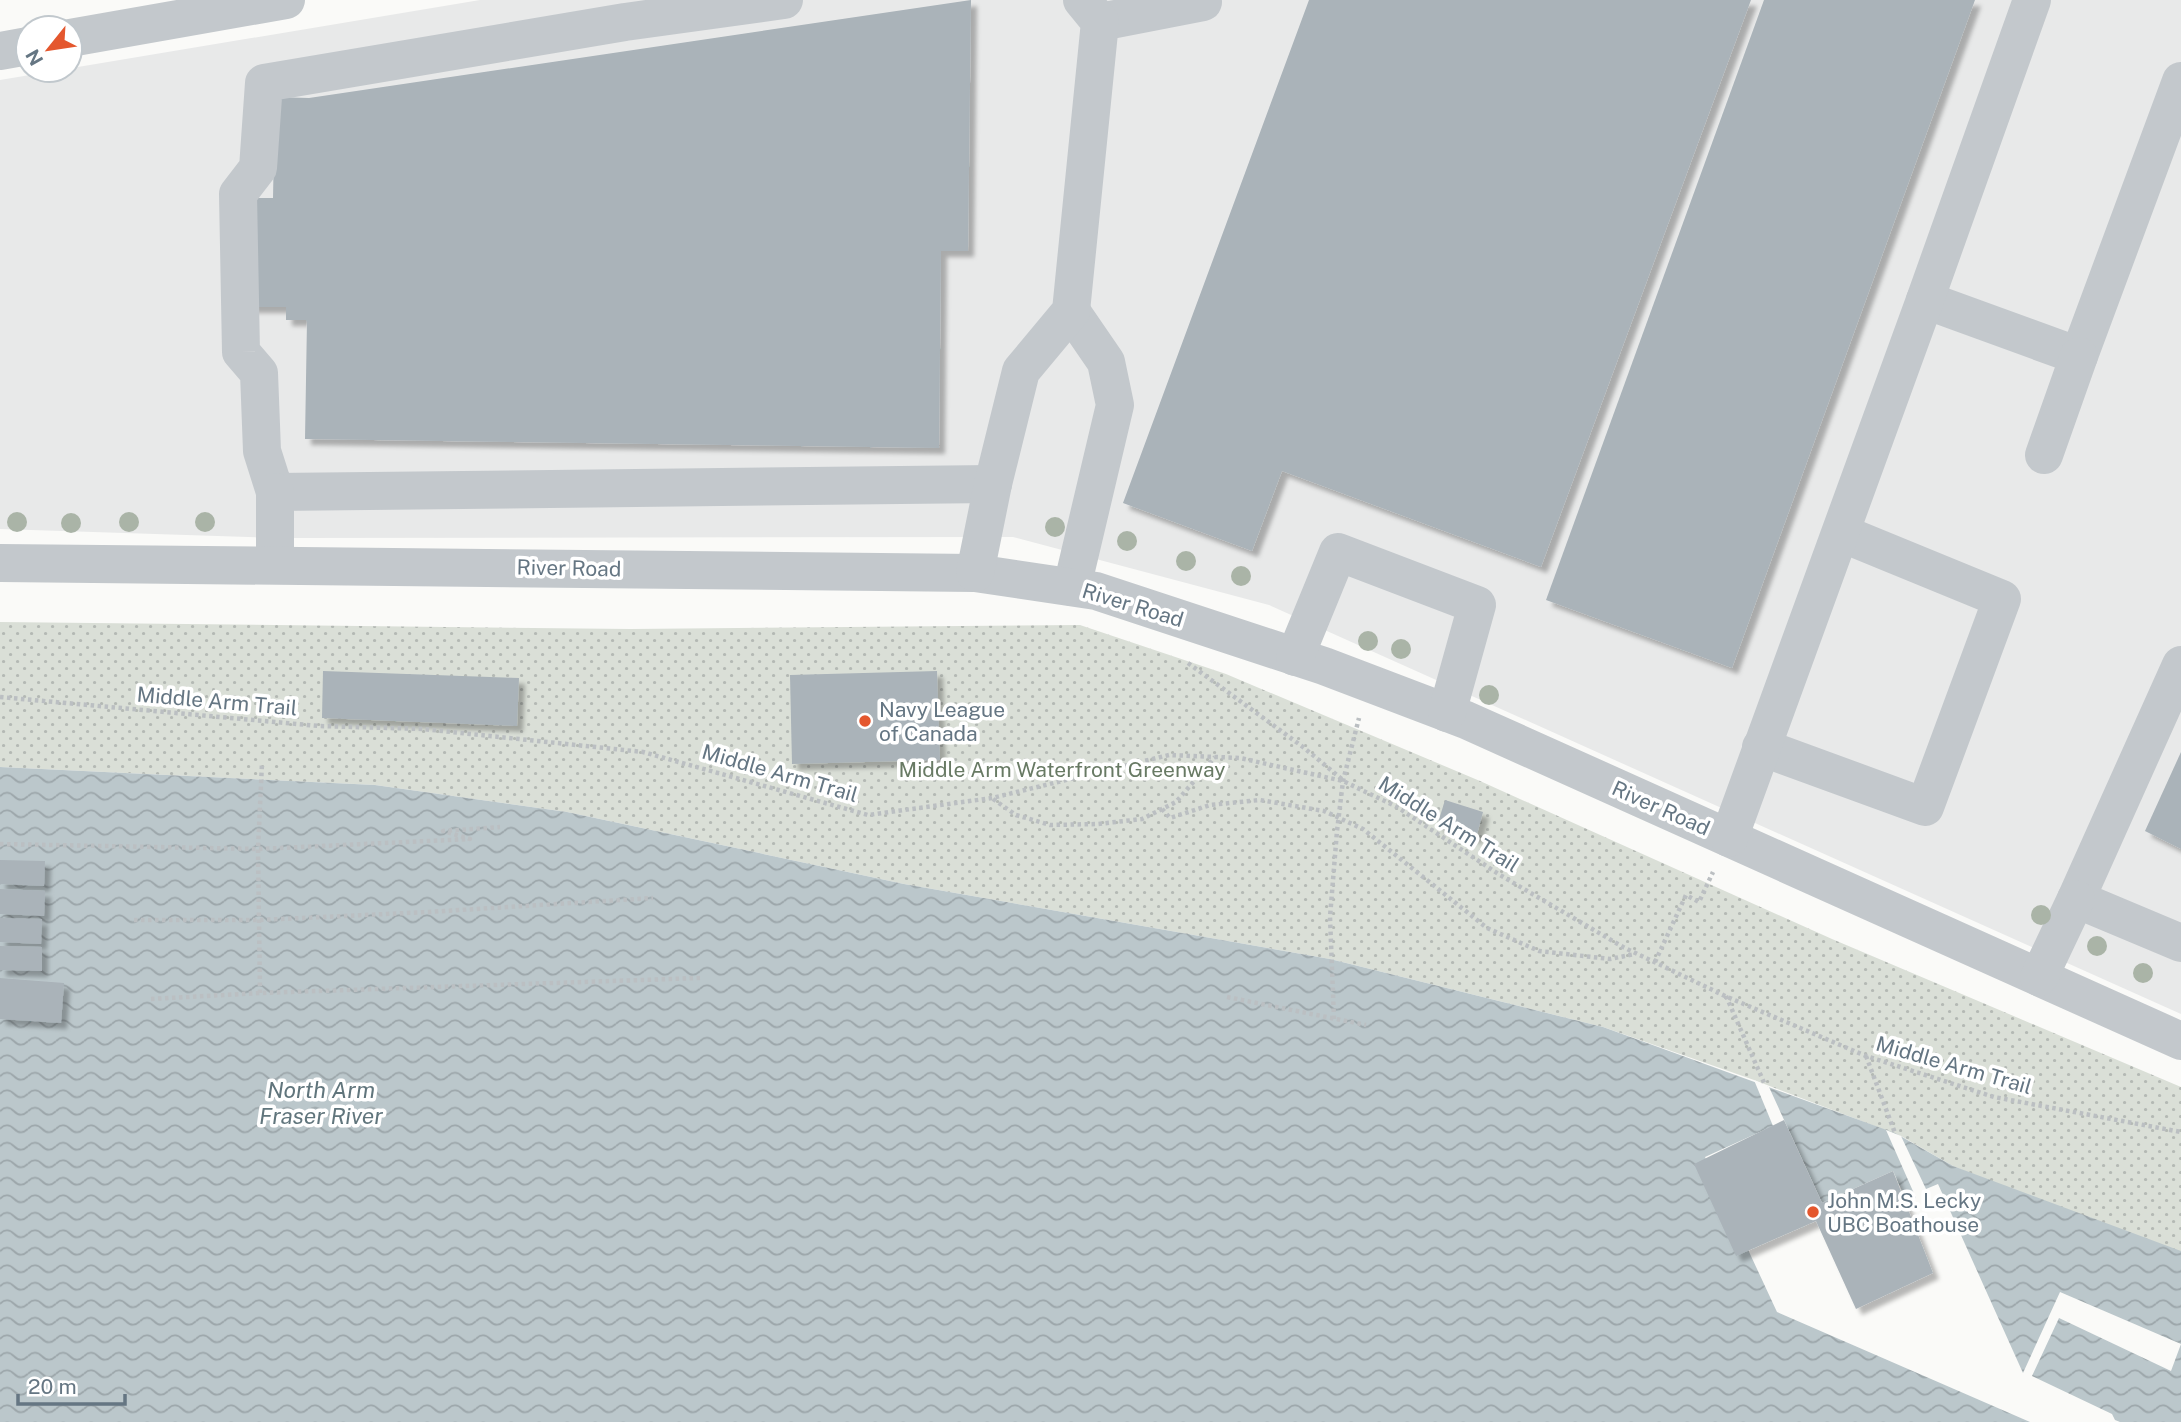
<svg xmlns="http://www.w3.org/2000/svg" width="2181" height="1422" font-family="'Public Sans',sans-serif">
<style>
.built{fill:#e8e9e9}
.park{fill:url(#park-dots)}
.water{fill:url(#water-waves)}
.pier{fill:#fafaf8}
.building{fill:#aab3b9;filter:url(#shadow)}
.lines{fill:none;stroke-linecap:round;stroke-linejoin:round}
.path{stroke:#bbbfc2;stroke-width:4.5;stroke-dasharray:3.5 3.5;stroke-linecap:butt}
.minor{stroke:#c3c8cc;stroke-width:38}
.tree{fill:#aab4a7}
.poi-dot{fill:#e4572e;stroke:#fff;stroke-width:2.5}
.labels{text-anchor:middle;dominant-baseline:central;stroke-width:7;stroke-linejoin:round;paint-order:stroke}
.street-label{font-size:21px;fill:#657683;stroke:#fff}
.poi-label{font-size:21px;fill:#657683;stroke:#fff;text-anchor:start}
.park-label{font-size:21px;fill:#687a64;stroke:#fff}
.water-label{font-size:23px;font-style:italic;fill:#60757c;stroke:#fff}
</style>
<defs>
<pattern id="park-dots" width="8" height="8" patternUnits="userSpaceOnUse" patternTransform="scale(1.75)"><rect width="8" height="8" fill="#dadfd7"/><path d="M2 2h.1M6 6h.1" fill="none" stroke="#b4b9b4" stroke-width="1.8" stroke-linecap="round"/></pattern>
<pattern id="water-waves" width="16" height="10" patternUnits="userSpaceOnUse" patternTransform="scale(1.75)"><rect width="16" height="10" fill="#bbc7cb"/><path d="M0 5q4-4 8 0t8 0" fill="none" stroke="#9ca6aa"/></pattern>
<filter id="shadow"><feDropShadow dx="6" dy="6" stdDeviation="2" flood-color="#0004"/></filter>
</defs>
<rect width="100%" height="100%" fill="#fafaf8"/>
<path class="built" d="M480 0H2181V1014L1269 605 1013 537 277 538 0 529V80Z"/>
<path class="park" d="M0 622 631 629 1080 625 1226 674 1480 781 1832 939 2181 1087V1263L1953 1166 1901 1136 1754 1080 1603 1027 1330 959 904 884 567 812 375 785 0 767Z"/>
<path class="water" d="M0 767 375 785 567 812 904 884 1330 959 1603 1027 1895 1133 1953 1166 2181 1251V1422H0Z"/>
<path class="pier" d="M1754 1080 1769 1087 1822 1203 1893 1171 1907 1202 1916 1198 1886 1130 1901 1136 1926 1189 1938 1184 2023 1373 2060 1292 2181 1344 2171 1371 2059 1318 2032 1376 2112 1414 2115 1420 2120 1422H2030L1777 1312 1705 1157 1773 1126Z"/>
<g class="building">
<path d="M971 0 968 251H941L939 448 305 439 307 320H286V307H244L245 198H273L275 97 309 98Z"/>
<path d="M1309 0H1751L1541 567 1282 471 1252 551 1123 503Z"/>
<path d="M1764 0H1975L1732 668 1546 600Z"/>
<path d="M323 671 519 678 517 726 322 718Z"/>
<path d="M937 671 940 760 792 764 790 675Z"/>
<path d="M2181 752V849L2145 831Z"/>
<path d="M1445 800 1483 812 1476 838 1437 826Z"/>
<path d="M0 860 45 861 44 886 0 884Z"/>
<path d="M0 889 45 891 44 916 0 914Z"/>
<path d="M0 918 42 919 41 944 0 942Z"/>
<path d="M0 946 42 947V971L0 970Z"/>
<path d="M0 978 64 983 61 1023 0 1019Z"/>
<path d="M1784 1120 1822 1203 1893 1171 1933 1273 1856 1309 1816 1221 1736 1256 1694 1164Z"/>
</g>
<g class="lines">
<g class="path">
<path d="M1188 663 1303 747 1343 780"/>
<path d="M0 697 319 726 423 729 643 752 868 815 992 798 1169 755 1240 758 1343 781 1397 807 1500 875 1623 947 1725 996 1866 1056 1994 1097 2181 1132"/>
<path d="M993 799 1016 815 1050 825 1098 824 1142 819 1176 802 1215 757"/>
<path d="M1162 809 1170 818 1210 805 1260 800 1324 811 1363 829 1487 928 1539 951 1610 959 1635 954"/>
<path d="M0 844 258 849 470 839 443 831 500 827"/>
<path d="M134 920H259L428 912 653 898"/>
<path d="M1655 962 1686 895 1699 902 1713 872"/>
<path d="M260 993 258 849 262 763"/>
<path d="M1726 996 1765 1085"/>
<path d="M1227 997 1366 1025"/>
<path d="M151 999 260 993 700 978"/>
<path d="M1334 1019 1330 917 1337 831 1343 781 1359 718"/>
<path d="M1866 1056 1895 1133"/>
</g>
<g class="minor">
<path d="M784 0 625 22 264 83 258 168 238 194 241 352 259 373 262 451 275 492 993 484"/>
<path d="M1100 22 1203 2"/>
<path d="M70 38 286 0"/>
<path d="M0 51 28 46"/>
<path d="M1925 300 2079 356 2181 81"/>
<path d="M1071 311 1106 362 1115 405 1072 587"/>
<path d="M2044 455 2079 356"/>
<path d="M275 492V564"/>
<path d="M0 563 975 573 1096 591 1324 666 1466 720 2181 1041"/>
<path d="M975 573 993 484 1021 371 1071 311 1100 22 1082 0"/>
<path d="M1295 657 1338 552 1477 605 1447 713"/>
<path d="M2181 665 2076 899 2181 943"/>
<path d="M1761 747 1925 807 2002 599 1841 533"/>
<path d="M1729 838 1925 300 2032 0"/>
<path d="M2039 977 2076 899"/>
</g>
</g>
<g class="tree">
<circle cx="17" cy="522" r="10"/>
<circle cx="129" cy="522" r="10"/>
<circle cx="205" cy="522" r="10"/>
<circle cx="71" cy="523" r="10"/>
<circle cx="1055" cy="527" r="10"/>
<circle cx="1127" cy="541" r="10"/>
<circle cx="1186" cy="561" r="10"/>
<circle cx="1241" cy="576" r="10"/>
<circle cx="1368" cy="641" r="10"/>
<circle cx="1401" cy="649" r="10"/>
<circle cx="1489" cy="695" r="10"/>
<circle cx="2041" cy="915" r="10"/>
<circle cx="2097" cy="946" r="10"/>
<circle cx="2143" cy="973" r="10"/>
</g>
<g class="poi-dot">
<circle cx="865" cy="721" r="7"/>
<circle cx="1813" cy="1212" r="7"/>
</g>
<g class="labels">
<g class="street-label">
<text transform="translate(569 568) rotate(1)">River Road</text>
<text transform="translate(1133 605) rotate(17)">River Road</text>
<text transform="translate(217 701) rotate(5)">Middle Arm Trail</text>
<text transform="translate(780 773) rotate(16)">Middle Arm Trail</text>
<text transform="translate(1661 808) rotate(24)">River Road</text>
<text transform="translate(1449 824) rotate(32)">Middle Arm Trail</text>
<text transform="translate(1954 1065) rotate(16)">Middle Arm Trail</text>
</g>
<g class="poi-label">
<text x="879" y="709">Navy League<tspan x="879" dy="24">of Canada</tspan></text>
<text x="1827" y="1200">John M.S. Lecky<tspan x="1827" dy="24">UBC Boathouse</tspan></text>
</g>
<g class="park-label">
<text x="1062" y="769">Middle Arm Waterfront Greenway</text>
</g>
<g class="water-label">
<text x="321" y="1089">North Arm<tspan x="321" dy="26">Fraser River</tspan></text>
</g>
</g>
<g transform="translate(49 49) rotate(240)"><circle r="33" fill="#ffffff" stroke="#c1c8cd" stroke-width="2"/>
<path d="M0-5L12 26L0 18L-12 26Z" fill="#e4572e"/>
<text y="-10" font-size="19" font-weight="bold" text-anchor="middle" fill="#657683">N</text>
</g>
<path d="M18 1394v10h107v-10" fill="none" stroke="#657683" stroke-width="3.5"/>
<text x="28" y="1394" font-size="21" fill="#657683" stroke="#ffffff" stroke-width="5" paint-order="stroke">20 m</text>
</svg>
